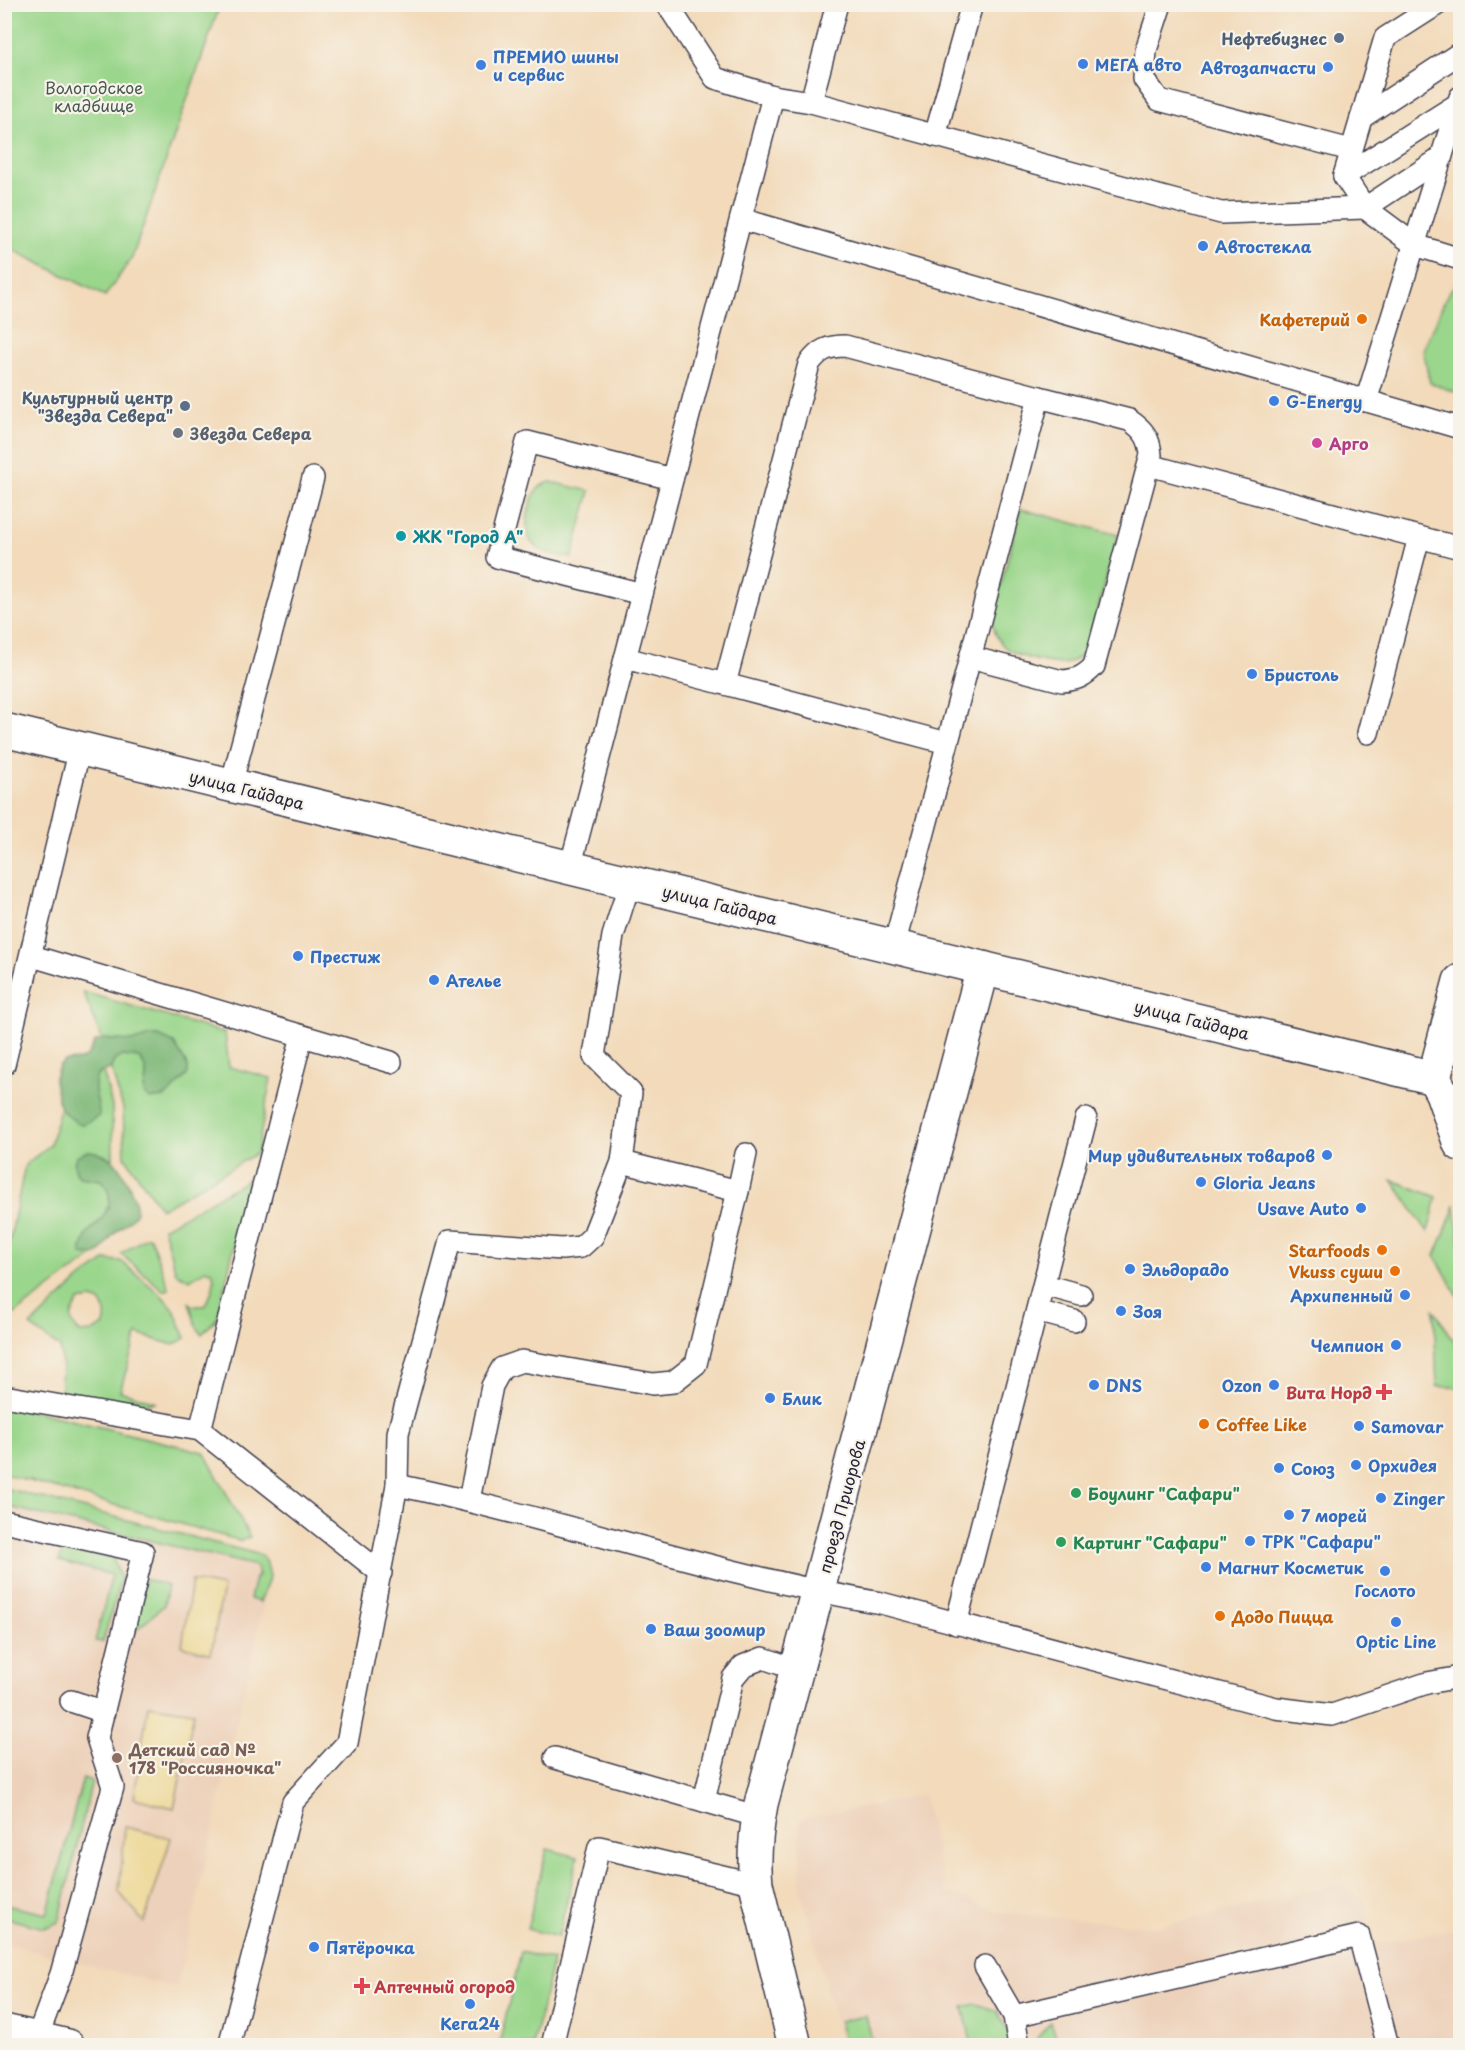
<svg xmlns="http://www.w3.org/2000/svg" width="1465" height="2050" font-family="'Playpen Sans',sans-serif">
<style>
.built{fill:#edd1ba}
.green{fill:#9ad68b;stroke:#5e7c63;stroke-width:1.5;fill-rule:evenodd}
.forest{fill:#7bb777;stroke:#4e6c59;stroke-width:1.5}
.sand{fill:#eeda9e;stroke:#887e6c;stroke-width:1.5}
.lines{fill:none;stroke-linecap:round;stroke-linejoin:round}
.service-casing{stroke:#413e4e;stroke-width:24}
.minor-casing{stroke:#413e4e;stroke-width:36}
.tertiary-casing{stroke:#413e4e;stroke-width:36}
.service{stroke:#fff;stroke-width:21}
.minor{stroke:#fff;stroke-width:33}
.tertiary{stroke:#fff;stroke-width:33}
.service-dot{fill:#5c6f8a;stroke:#f7f3e8;stroke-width:2}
.shop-dot{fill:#3f7fe0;stroke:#f7f3e8;stroke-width:2}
.food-dot{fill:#e8710a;stroke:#f7f3e8;stroke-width:2}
.worship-dot{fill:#6b7280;stroke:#f7f3e8;stroke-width:2}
.hotel-dot{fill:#d1479c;stroke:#f7f3e8;stroke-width:2}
.culture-dot{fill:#0f9aa8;stroke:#f7f3e8;stroke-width:2}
.health-dot{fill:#e0444e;stroke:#f7f3e8;stroke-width:2}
.leisure-dot{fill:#2e9e5b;stroke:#f7f3e8;stroke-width:2}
.education-dot{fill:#8d6e63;stroke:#f7f3e8;stroke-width:2}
.labels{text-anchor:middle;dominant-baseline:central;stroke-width:4.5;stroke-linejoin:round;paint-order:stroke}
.service-label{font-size:16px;font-weight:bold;fill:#4e5e75;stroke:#f7f3e8;text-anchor:end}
.shop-label{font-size:16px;font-weight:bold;fill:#366cbe;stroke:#f7f3e8;text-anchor:start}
.park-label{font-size:16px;fill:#465853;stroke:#f7f3e8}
.food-label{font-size:16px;font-weight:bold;fill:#c56008;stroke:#f7f3e8;text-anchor:end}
.worship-label{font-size:16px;font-weight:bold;fill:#5b616d;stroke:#f7f3e8;text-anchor:start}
.hotel-label{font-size:16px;font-weight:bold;fill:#b23c85;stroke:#f7f3e8;text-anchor:start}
.culture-label{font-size:16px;font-weight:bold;fill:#0d838f;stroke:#f7f3e8;text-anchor:start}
.street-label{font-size:16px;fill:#22223b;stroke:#f7f3e8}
.health-label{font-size:16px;font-weight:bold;fill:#be3a42;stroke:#f7f3e8;text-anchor:end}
.leisure-label{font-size:16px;font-weight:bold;fill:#27864d;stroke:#f7f3e8;text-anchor:start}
.education-label{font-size:16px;font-weight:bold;fill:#785e54;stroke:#f7f3e8;text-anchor:start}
</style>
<rect width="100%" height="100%" fill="#f7f3e8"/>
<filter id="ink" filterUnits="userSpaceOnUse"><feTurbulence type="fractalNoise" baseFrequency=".0167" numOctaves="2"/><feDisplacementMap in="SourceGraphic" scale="12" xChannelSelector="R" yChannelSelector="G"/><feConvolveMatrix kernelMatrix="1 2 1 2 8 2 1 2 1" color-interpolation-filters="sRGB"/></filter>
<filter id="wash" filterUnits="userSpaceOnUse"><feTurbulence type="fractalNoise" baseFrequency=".008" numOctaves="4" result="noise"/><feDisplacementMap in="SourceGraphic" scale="24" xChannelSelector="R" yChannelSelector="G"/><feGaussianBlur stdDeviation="1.35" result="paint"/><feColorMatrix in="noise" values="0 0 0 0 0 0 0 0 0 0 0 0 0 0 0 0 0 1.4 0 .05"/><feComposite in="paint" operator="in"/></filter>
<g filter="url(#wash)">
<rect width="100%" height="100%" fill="#f2daba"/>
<g class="built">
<path d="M4 1495 260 1560 271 1572 177 1988 5 1944Z"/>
<path d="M923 1795 946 1892 999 1912 1157 1927 1341 1884 1365 1902 1374 1945 1460 1928V2045H841L800 1886V1820Z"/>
</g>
<g class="green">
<path d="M4 5H220L132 258 105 296 5 246Z"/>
<path d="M1460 282V394L1430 383 1423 350 1449 291Z"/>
<path d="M551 482 590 491 572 558C559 555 541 554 532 543 522 532 529 499 538 489 541 485 546 483 551 482Z"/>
<path d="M1021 509 1118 535 1089 644C1074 668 1061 666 1036 660 1009 653 996 648 992 618Z"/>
<path d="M83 992 225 1033 229 1067 271 1078 257 1153 161 1209 125 1157 123 1108 102 1039Z"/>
<path d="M103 1071 112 1106 113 1160C94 1149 91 1149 74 1162L85 1178 101 1180 108 1189 111 1200 101 1221 88 1233 81 1254 86 1256 96 1254 5 1321V1264L25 1165 50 1145 60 1109Z"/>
<path d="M249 1179 218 1317 202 1334 196 1326 189 1302 193 1306H204C211 1297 217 1282 212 1271L205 1270 190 1280 176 1273 163 1228Z"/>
<path d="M1392 1180 1437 1197 1428 1232Z"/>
<path d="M1455 1206 1460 1243V1300L1435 1256Z"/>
<path d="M146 1237H150L169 1289 164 1291 121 1254Z"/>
<path d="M106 1260 121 1261 162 1296 173 1308 186 1338 173 1345 137 1334 120 1391 156 1402 117 1409 60 1397 62 1368 60 1348 30 1326 79 1280ZM91 1299 101 1302C105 1309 107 1317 104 1325L92 1332 81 1333C67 1322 70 1315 79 1301Z"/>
<path d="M1434 1310 1460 1350V1388L1437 1386Z"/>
<path d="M4 1404 204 1452 250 1537 241 1541 5 1474Z"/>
<path d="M4 1488 261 1555C276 1575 267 1581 260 1602L250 1599 255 1578 259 1575 256 1566 5 1506Z"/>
<path d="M64 1547 112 1557 121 1579 103 1642 95 1641 112 1575 59 1561Z"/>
<path d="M145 1579 168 1586 164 1605 132 1634Z"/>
<path d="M83 1778 92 1781 59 1922 44 1928 5 1918V1905L47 1914Z"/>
<path d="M547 1849 578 1857 558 1937 527 1929Z"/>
<path d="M521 1952 553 1960 533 2045H499Z"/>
<path d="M976 2004 997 2011 1008 2032V2045H972L963 2007Z"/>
<path d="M866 2016 873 2045H845L839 2021Z"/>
<path d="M1051 2022 1059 2045H1036L1037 2038Z"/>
</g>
<g class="forest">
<path d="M150 1036H159L174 1043 188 1066V1074L171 1092 164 1097 149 1099 144 1093C144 1077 151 1073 139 1058L122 1056 115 1060 110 1069 98 1074C90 1088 100 1101 99 1116L84 1124 77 1123 60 1109 54 1080 59 1066 65 1061 81 1060 88 1055 95 1042 102 1039 134 1041Z"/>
<path d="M88 1151C96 1151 107 1156 114 1161 121 1168 139 1202 136 1212 131 1222 120 1227 113 1235 108 1240 104 1250 99 1253 93 1257 87 1256 81 1254 82 1247 85 1237 89 1232 92 1227 96 1226 99 1222 111 1207 114 1195 101 1180L79 1177C74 1170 73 1164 76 1156Z"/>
</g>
<g class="sand">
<path d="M192 1581 223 1587 211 1654 182 1646Z"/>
<path d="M148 1705 194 1712 174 1808 134 1798Z"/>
<path d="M125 1827 171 1838 144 1923 119 1892Z"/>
</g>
</g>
<g filter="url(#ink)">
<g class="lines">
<g class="service-casing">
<g id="service">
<path d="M667 4 715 78 773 96 811 102 1221 213 1365 208 1441 158"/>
<path d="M1161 4 1146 50 1144 79 1159 100 1351 150"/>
<path d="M1438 4 1385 38 1344 176 1365 208 1415 245 1460 259"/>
<path d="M811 102 837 4"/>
<path d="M1361 118 1460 53"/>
<path d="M935 136 972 4"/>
<path d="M1344 176 1458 104"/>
<path d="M741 219 1460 428"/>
<path d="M1366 401 1460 97"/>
<path d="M1149 465 1460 548"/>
<path d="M642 594 497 557 527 442 672 479"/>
<path d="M625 658 725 684"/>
<path d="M1368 733 1419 537"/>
<path d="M947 743 725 684 809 364C819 350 828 346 845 346L1039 397"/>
<path d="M231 785 313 478"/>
<path d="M570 868 773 96"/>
<path d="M894 946 1039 397 1129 420C1143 429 1150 438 1151 455L1094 666C1084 677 1076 680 1062 681L970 657"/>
<path d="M32 956 391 1062"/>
<path d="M4 1065 80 748"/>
<path d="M622 1162 738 1191"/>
<path d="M1044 1285 1081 1295"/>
<path d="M1037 1311 1074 1321"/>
<path d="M4 1396 200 1430 381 1573"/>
<path d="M200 1430 302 1036"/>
<path d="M397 1485C560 1519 718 1575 881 1603L1276 1708 1332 1715 1427 1683 1460 1677"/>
<path d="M469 1500 492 1386 502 1368 522 1361 653 1384 673 1382 696 1364 738 1191 746 1154"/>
<path d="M4 1521 143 1552 97 1738 113 1787 61 1974 37 2038"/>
<path d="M956 1624 1086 1119"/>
<path d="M71 1701 104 1712"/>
<path d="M555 1758 759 1817"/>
<path d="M704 1801 733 1678 743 1666 763 1658 798 1670"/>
<path d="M985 1966 1014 2016 1019 2046"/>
<path d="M1014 2016 1359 1936 1388 2046"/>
<path d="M229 2046 293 1802 347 1743 397 1485 398 1433 450 1241 562 1249 581 1247 593 1236 622 1162 631 1093 594 1056 613 936 630 882"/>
<path d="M552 2046 599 1847 756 1884"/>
</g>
</g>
<g class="minor-casing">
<path id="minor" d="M1434 1078 1442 1093 1460 1144"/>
</g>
<g class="tertiary-casing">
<g id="tertiary">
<path d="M4 730 1434 1078 1460 981"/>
<path d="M4 2031 68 2046"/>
<path d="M795 2046 756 1884C753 1857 756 1831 761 1804L983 968"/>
</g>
</g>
<use href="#service" class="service"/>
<use href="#minor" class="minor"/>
<use href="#tertiary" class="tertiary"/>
</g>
</g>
<g class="service-dot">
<circle cx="1339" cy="38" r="6"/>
<circle cx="185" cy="406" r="6"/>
</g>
<g class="shop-dot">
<circle cx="1083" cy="64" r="6"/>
<circle cx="481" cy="65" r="6"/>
<circle cx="1328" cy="67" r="6"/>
<circle cx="1203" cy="246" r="6"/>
<circle cx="1274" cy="401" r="6"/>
<circle cx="1252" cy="674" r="6"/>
<circle cx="298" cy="956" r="6"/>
<circle cx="434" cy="980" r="6"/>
<circle cx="1327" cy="1155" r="6"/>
<circle cx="1201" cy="1182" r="6"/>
<circle cx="1361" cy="1208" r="6"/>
<circle cx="1130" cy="1269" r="6"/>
<circle cx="1405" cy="1295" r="6"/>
<circle cx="1121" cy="1311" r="6"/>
<circle cx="1396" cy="1345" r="6"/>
<circle cx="1094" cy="1385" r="6"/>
<circle cx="1274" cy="1385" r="6"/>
<circle cx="770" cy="1398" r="6"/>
<circle cx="1359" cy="1426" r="6"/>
<circle cx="1356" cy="1465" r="6"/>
<circle cx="1279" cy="1468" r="6"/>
<circle cx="1381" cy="1498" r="6"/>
<circle cx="1289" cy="1515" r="6"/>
<circle cx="1250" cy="1541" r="6"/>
<circle cx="1206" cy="1567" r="6"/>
<circle cx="1385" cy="1571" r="6"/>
<circle cx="1396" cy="1622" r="6"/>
<circle cx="651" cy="1629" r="6"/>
<circle cx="314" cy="1947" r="6"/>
<circle cx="470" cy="2004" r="6"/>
</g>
<g class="food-dot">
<circle cx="1362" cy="319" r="6"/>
<circle cx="1382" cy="1250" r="6"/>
<circle cx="1395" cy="1271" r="6"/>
<circle cx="1204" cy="1424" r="6"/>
<circle cx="1220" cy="1616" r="6"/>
</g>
<circle class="worship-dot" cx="178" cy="433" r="6"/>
<circle class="hotel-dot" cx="1317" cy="443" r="6"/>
<circle class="culture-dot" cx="401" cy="536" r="6"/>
<g class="health-dot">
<path d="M1381 1383h6v6h6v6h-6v6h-6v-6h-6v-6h6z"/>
<path d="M359 1977h6v6h6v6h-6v6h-6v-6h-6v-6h6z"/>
</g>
<g class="leisure-dot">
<circle cx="1076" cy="1493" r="6"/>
<circle cx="1061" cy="1542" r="6"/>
</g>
<circle class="education-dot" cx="117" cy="1758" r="6"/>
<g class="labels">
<g class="service-label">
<text x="1327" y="38">Нефтебизнес</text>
<text x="173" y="397">Культурный центр<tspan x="173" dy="18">"Звезда Севера"</tspan></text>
</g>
<g class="shop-label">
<text x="493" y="56">ПРЕМИО шины<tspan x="493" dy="18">и сервис</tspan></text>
<text x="1095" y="64">МЕГА авто</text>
<text x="1316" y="67" text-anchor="end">Автозапчасти</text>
<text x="1215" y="246">Автостекла</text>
<text x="1286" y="401">G-Energy</text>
<text x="1264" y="674">Бристоль</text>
<text x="310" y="956">Престиж</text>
<text x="446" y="980">Ателье</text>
<text x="1315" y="1155" text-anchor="end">Мир удивительных товаров</text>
<text x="1213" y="1182">Gloria Jeans</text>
<text x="1349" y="1208" text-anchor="end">Usave Auto</text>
<text x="1142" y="1269">Эльдорадо</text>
<text x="1393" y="1295" text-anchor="end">Архипенный</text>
<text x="1133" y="1311">Зоя</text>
<text x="1384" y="1345" text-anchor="end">Чемпион</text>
<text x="1106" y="1385">DNS</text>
<text x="1262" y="1385" text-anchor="end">Ozon</text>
<text x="782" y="1398">Блик</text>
<text x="1371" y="1426">Samovar</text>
<text x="1368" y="1465">Орхидея</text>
<text x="1291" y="1468">Союз</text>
<text x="1393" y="1498">Zinger</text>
<text x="1301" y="1515">7 морей</text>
<text x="1262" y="1541">ТРК "Сафари"</text>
<text x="1218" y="1567">Магнит Косметик</text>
<text x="1385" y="1590" text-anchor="middle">Гослото</text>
<text x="663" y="1629">Ваш зоомир</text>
<text x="1396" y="1641" text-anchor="middle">Optic Line</text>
<text x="326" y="1947">Пятёрочка</text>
<text x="470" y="2023" text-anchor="middle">Кега24</text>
</g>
<g class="park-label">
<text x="94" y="87">Вологодское<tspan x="94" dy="18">кладбище</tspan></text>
</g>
<g class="food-label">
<text x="1350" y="319">Кафетерий</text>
<text x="1370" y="1250">Starfoods</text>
<text x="1383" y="1271">Vkuss суши</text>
<text x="1216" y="1424" text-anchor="start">Coffee Like</text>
<text x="1232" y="1616" text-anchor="start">Додо Пицца</text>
</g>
<g class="worship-label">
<text x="190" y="433">Звезда Севера</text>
</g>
<g class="hotel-label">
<text x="1329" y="443">Арго</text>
</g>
<g class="culture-label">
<text x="413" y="536">ЖК "Город А"</text>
</g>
<g class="street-label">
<text transform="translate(247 789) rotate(14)">улица Гайдара</text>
<text transform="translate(720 904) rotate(14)">улица Гайдара</text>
<text transform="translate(1192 1019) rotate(14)">улица Гайдара</text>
<text transform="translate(841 1506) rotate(-75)">проезд Приорова</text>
</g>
<g class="health-label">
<text x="1372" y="1392">Вита Норд</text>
<text x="374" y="1986" text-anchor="start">Аптечный огород</text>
</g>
<g class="leisure-label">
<text x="1088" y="1493">Боулинг "Сафари"</text>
<text x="1073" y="1542">Картинг "Сафари"</text>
</g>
<g class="education-label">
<text x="129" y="1749">Детский сад №<tspan x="129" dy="18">178 "Россияночка"</tspan></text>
</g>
</g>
<rect width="1465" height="2050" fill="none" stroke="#f7f3e8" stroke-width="24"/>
</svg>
